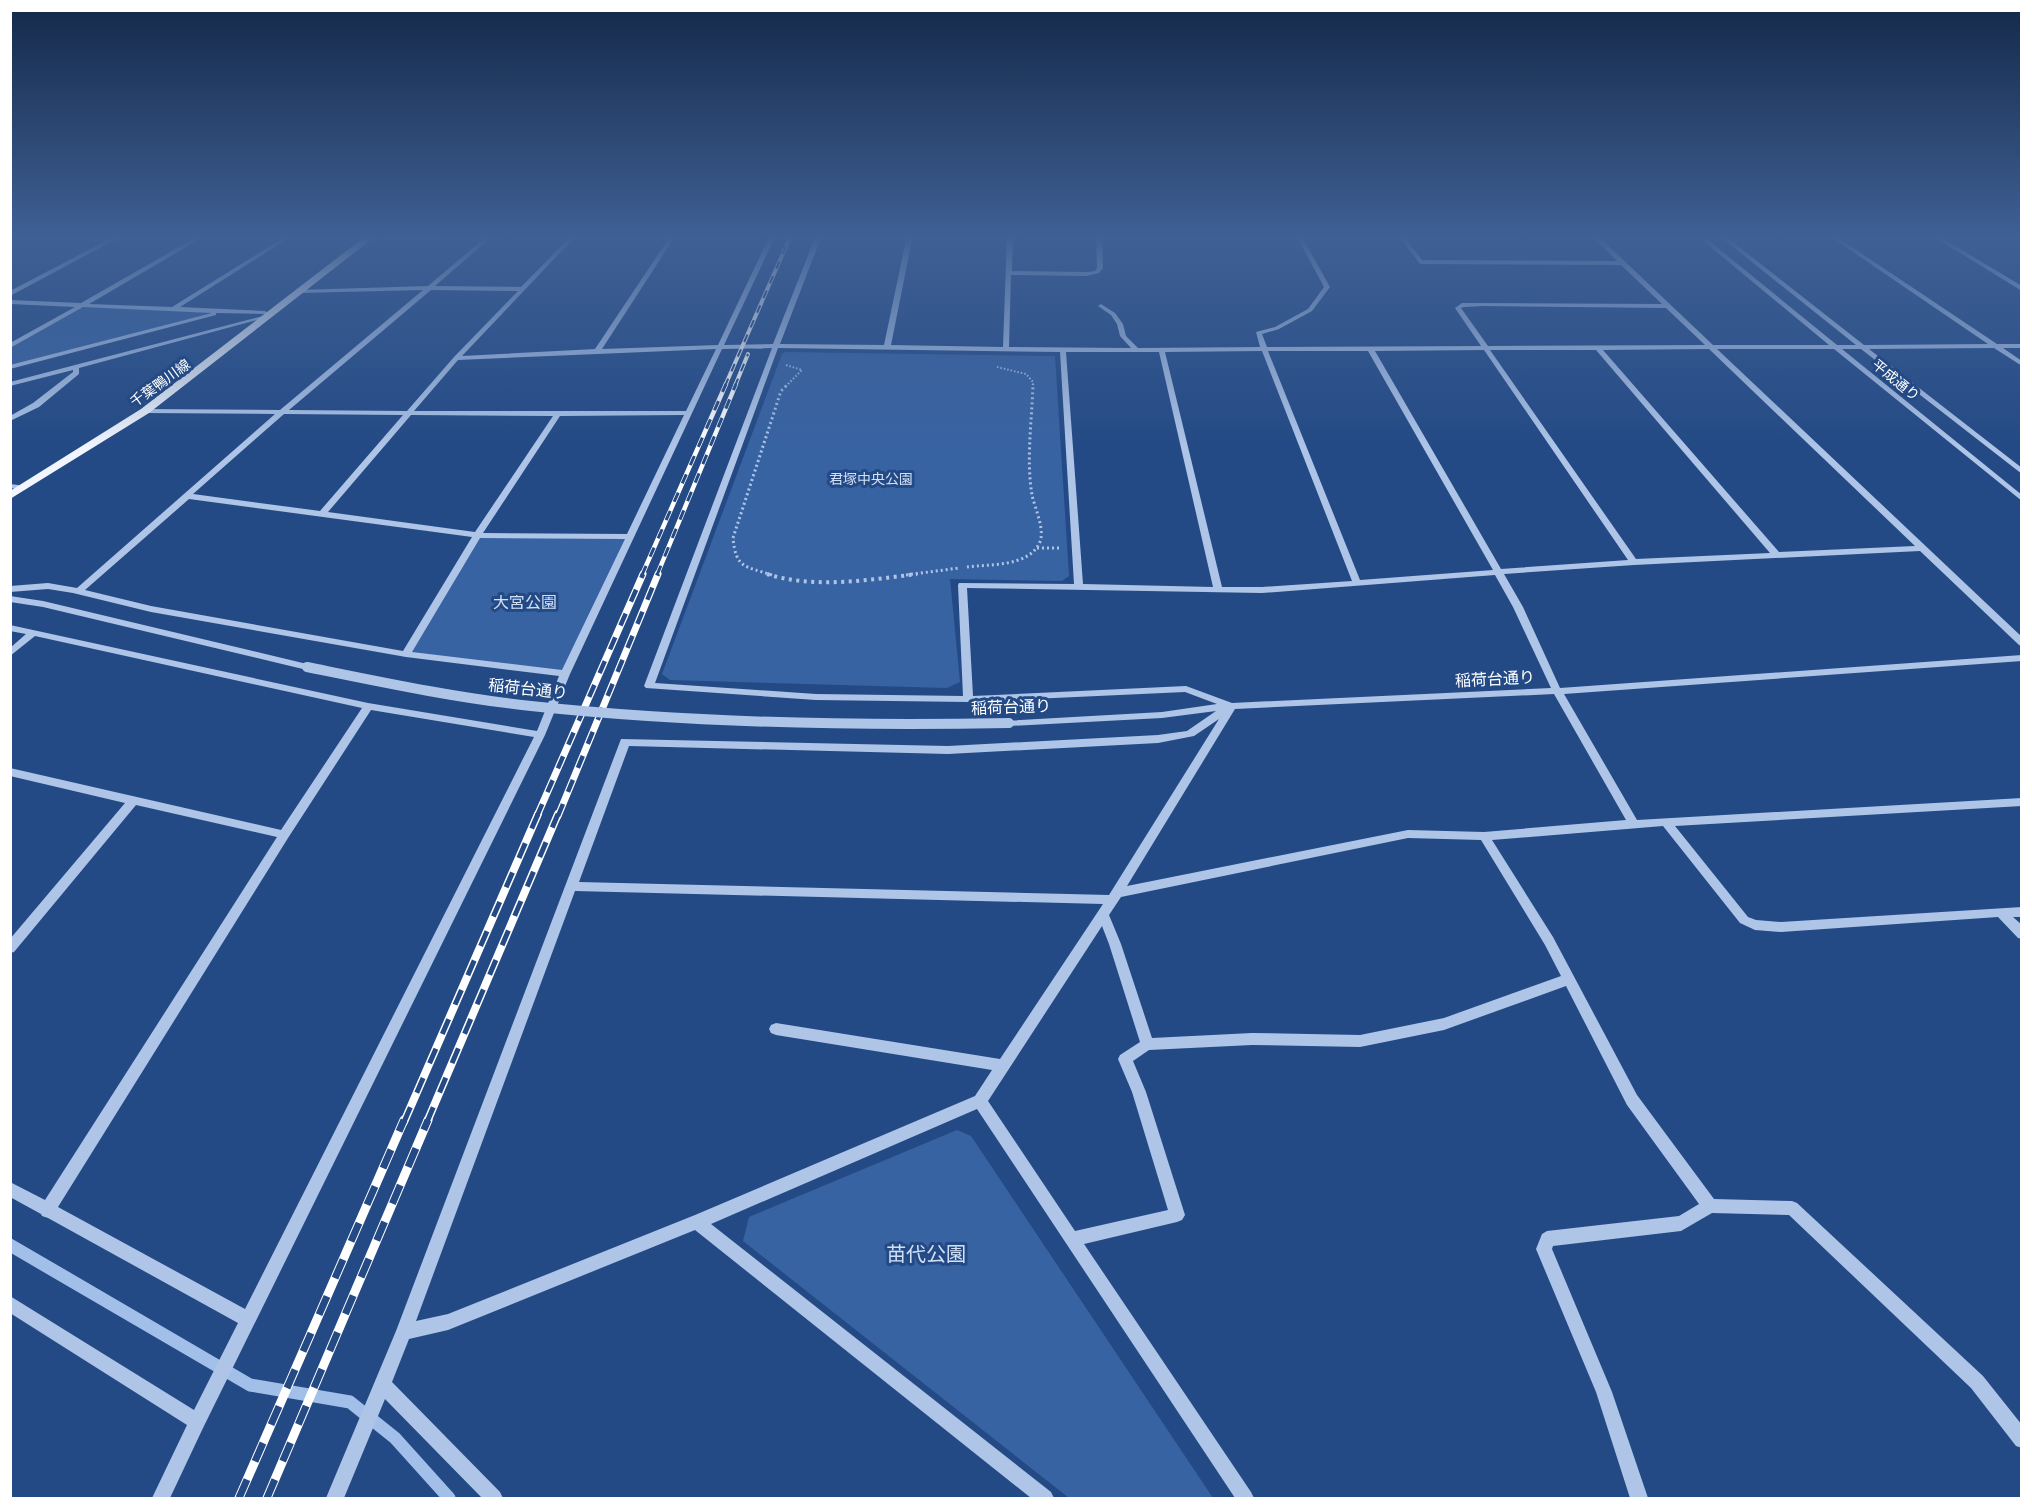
<svg xmlns="http://www.w3.org/2000/svg" width="2032" height="1509" font-family="Raleway,'Noto Sans JP',sans-serif">
<style>
.green{fill:#3863a2}
.lines{fill:none;stroke-linecap:round;stroke-linejoin:round}
.stream{stroke:#a2bfe9;stroke-width:13}
.path-far2{stroke:#aec5e8;stroke-width:2;stroke-dasharray:1.5 2;stroke-linecap:butt}
.path-far1{stroke:#aec5e8;stroke-width:3;stroke-dasharray:2 3;stroke-linecap:butt}
.path{stroke:#aec5e8;stroke-width:4;stroke-dasharray:3 4.5;stroke-linecap:butt}
.minor{fill:#aec5e8;fill-rule:evenodd}
.major{fill:#f0f5fe;fill-rule:evenodd}
.rail-far4-casing{stroke:#fff;stroke-width:4}
.rail-far3-casing{stroke:#fff;stroke-width:4.5}
.rail-far2-casing{stroke:#fff;stroke-width:7}
.rail-far1-casing{stroke:#fff;stroke-width:8}
.rail-casing{stroke:#fff;stroke-width:9}
.rail-far4{stroke:#244a85;stroke-width:2;stroke-dasharray:8;stroke-linecap:butt}
.rail-far3{stroke:#244a85;stroke-width:3;stroke-dasharray:10;stroke-linecap:butt}
.rail-far2{stroke:#244a85;stroke-width:4.5;stroke-dasharray:13;stroke-linecap:butt}
.rail-far1{stroke:#244a85;stroke-width:5;stroke-dasharray:16;stroke-linecap:butt}
.rail{stroke:#244a85;stroke-width:7;stroke-dasharray:20;stroke-linecap:butt}
.minor-bridge{stroke:#aec5e8;stroke-width:10}
.labels{text-anchor:middle;dominant-baseline:central;stroke-width:6;stroke-linejoin:round;paint-order:stroke}
.far-street-label{font-size:14px;fill:#fff;stroke:#244a85}
.far-park-label{font-size:14px;fill:#d1e0f6;stroke:#244a85}
.park-label{font-size:16px;fill:#d1e0f6;stroke:#244a85}
.street-label{font-size:16px;fill:#fff;stroke:#244a85}
.near-park-label{font-size:20px;fill:#d1e0f6;stroke:#244a85}
</style>
<rect width="100%" height="100%" fill="#244a85"/>
<g class="green">
<path d="M80 306 223 312 11 367V346Z"/>
<path d="M786 352 1055 356 1069 576 1062 581 950 579 960 682 947 688 670 680 662 674 782 354Z"/>
<path d="M477 535 631 537 565 674 406 654Z"/>
<path d="M957 1130 971 1136 1213 1498H1069L743 1241 749 1217Z"/>
</g>
<g class="lines">
<path class="stream" d="M10 1245 250 1385 350 1402 395 1438 449 1498"/>
<g class="path-far2">
<path d="M786 365 802 370 786 386"/>
<path d="M997 367 1026 374 1033 382V386"/>
</g>
<g class="path-far1">
<path d="M1037 548H1059"/>
<path d="M967 567C989 564 1027 567 1039 544 1046 531 1035 509 1032 495 1026 460 1032 420 1033 384"/>
<path d="M772 575C745 566 736 569 733 538L781 391 788 384"/>
<path d="M906 575 959 568"/>
</g>
<path class="path" d="M767 574C814 589 869 580 917 574"/>
<g class="minor">
<path d="M117 235H124L10 296V291Z"/>
<path d="M200 235H207L89 304 172 307 288 235H294L180 307 265 311 268 313 267 314 216 313V315L10 369V365L212 313 83 307 10 348V343L75 307 10 304V300L81 303Z"/>
<path d="M405 235 436 236 439 238 436 240 372 238 369 236Z"/>
<path d="M488 235H494L435 286 521 287 572 235H577L462 356 595 349 671 235H676L602 349 718 345 770 235H776L724 345 773 344 816 235H822L780 344 884 345 907 235H913L891 345 1003 347 1007 235H1013L1012 271 1087 272 1095 271 1097 268 1096 235H1102L1103 268 1099 273 1087 276 1011 275 1009 347 1131 348 1120 336 1117 324 1111 315 1098 306 1101 304 1115 313 1123 324 1126 336 1138 348 1260 347 1256 332 1275 327 1308 309 1324 287 1296 235H1301L1330 287 1312 311 1279 329 1262 334 1267 347 1481 346 1455 308 1462 303 1662 304 1621 265 1420 264 1398 235H1403L1422 260 1617 261 1591 235H1597L1713 345H1829L1696 235H1702L1837 345H1856L1718 235H1724L1864 345 1988 344 1828 235H1834L1997 344H2022V348H2003L2022 361V366L1994 348 1869 349 2022 468V474L1861 349H1842L2022 495V501L1834 349H1717L2022 637V646L2019 645 1920 551 1634 565 1504 574 1523 607 1560 688 2022 655V661L1564 694 1637 820 2022 798V806L1675 826 1748 917 1756 920 1781 922 2022 907V917H2013L2022 925V939L2018 938 1998 917 1781 932 1755 930 1740 923 1663 826 1492 840 1553 937 1637 1095 1714 1199 1792 1201 1797 1203 1983 1376 2022 1425V1448L2016 1446 1971 1388 1789 1215 1712 1213 1681 1231 1553 1246 1552 1249 1612 1392 1648 1498H1630L1596 1392 1536 1249 1542 1234 1547 1231 1679 1216 1699 1204 1627 1105 1566 986 1444 1030 1360 1047 1252 1045 1149 1050 1133 1061 1146 1092 1185 1215 1182 1220 1177 1222 1084 1244 1251 1492 1254 1498H1235L977 1109 711 1224 1051 1492 1054 1498H1031L695 1230 448 1330 409 1339 392 1382 500 1492 503 1498H482L385 1399 344 1498H326L396 1331 621 739 948 746 1158 735 1187 731 1216 711 1162 718 1009 726 1005 725 1004 723 1005 721 1162 712 1217 704 1185 692 968 702 816 700 646 688 644 686 772 348 722 349 570 674 545 735 203 1428 170 1498H152L187 1425 10 1313V1296L194 1410 238 1323 48 1218 42 1216 41 1214 10 1197V1182L45 1200 277 837 136 805 14 952 10 953V939L125 803 10 776V768L281 830 362 708 35 636 10 656V648L26 634 10 631V625L368 703 537 731 559 676 406 657 151 612 73 593 48 589 10 592V586L48 583 77 588 275 414 145 413H142V409L280 410 423 290 299 293 297 292V290L428 286ZM431 290 518 291 454 357 407 411 289 410ZM1483 306 1666 308 1705 345 1488 346 1461 308 1464 307ZM778 348 1060 352 1074 584 959 583 958 585 963 696 816 694 655 683ZM716 349 686 411H414L458 360ZM1709 349 1915 546 1779 552 1603 350ZM1484 350 1628 560 1501 569 1375 351ZM1490 350H1596L1770 553 1636 559ZM1262 351 1352 581 1262 587H1222L1165 352ZM1268 351H1368L1493 570 1360 580ZM1066 352H1159L1213 587 1083 584ZM284 414 403 415 320 511 193 494ZM411 415 553 416 475 532 328 512ZM684 415 627 534 483 533 560 416ZM189 499 472 537 403 651 151 606 85 590ZM480 538 625 539 562 670 412 652ZM1495 575 1513 607 1551 688 1232 703 1186 686 973 696 967 588 1262 593ZM1554 694 1626 820 1484 832 1408 830 1127 886 1235 709ZM371 710 534 737 245 1309 58 1207 288 838ZM1219 719 1109 895 579 882 629 746 948 754 1158 743 1194 736ZM1408 838 1481 840 1545 945 1561 976 1444 1018 1360 1035 1252 1033 1152 1038 1121 944 1109 915 1121 897ZM575 891 1103 904 1000 1059 776 1023 771 1025 769 1029 771 1033 776 1035 992 1070 975 1096 695 1215 448 1314 416 1321ZM1102 926 1109 944 1140 1042 1120 1055 1118 1059 1132 1092 1168 1210 1075 1231 988 1101Z"/>
<path d="M1247 235H1291L1289 237Z"/>
<path d="M1931 235H1937L2022 286V291Z"/>
<path d="M263 316 268 317 79 368V374L39 407 10 421V416L33 403 73 372V370L10 386V382Z"/>
<path d="M10 484 26 486 27 488 23 490 10 488Z"/>
<path d="M10 596 43 601 307 664 312 667 307 670 43 607 10 602Z"/>
</g>
<path class="major" d="M367 235H377L149 413 10 499V491L141 409Z"/>
<g class="rail-far4-casing">
<g id="rail-far4">
<path d="M725 386 791 235"/>
<path d="M735 386 748 354"/>
</g>
</g>
<g class="rail-far3-casing">
<g id="rail-far3">
<path d="M642 575 726 384"/>
<path d="M657 575 736 384"/>
</g>
</g>
<g class="rail-far2-casing">
<g id="rail-far2">
<path d="M537 816 643 574"/>
<path d="M558 816 658 574"/>
</g>
</g>
<g class="rail-far1-casing">
<g id="rail-far1">
<path d="M404 1122 538 814"/>
<path d="M427 1122 558 814"/>
</g>
</g>
<g class="rail-casing">
<g id="rail">
<path d="M239 1498 404 1120"/>
<path d="M267 1498 428 1120"/>
</g>
</g>
<use href="#rail-far4" class="rail-far4"/>
<use href="#rail-far3" class="rail-far3"/>
<use href="#rail-far2" class="rail-far2"/>
<use href="#rail-far1" class="rail-far1"/>
<use href="#rail" class="rail"/>
<path class="minor-bridge" d="M307 667C381 682 456 698 531 706 690 723 850 726 1009 723"/>
</g>
<linearGradient id="sky" x2="0" y2="1"><stop stop-color="#142949"/><stop offset="0.53" stop-color="#3f6094"/><stop offset="1" stop-color="#3f6094" stop-opacity="0"/></linearGradient>
<rect width="2032" height="447" fill="url(#sky)"/>
<g class="labels">
<g class="far-street-label">
<text transform="translate(1896 380) rotate(39)">平成通り</text>
<text transform="translate(160 383) rotate(-36)">千葉鴨川線</text>
</g>
<g class="far-park-label">
<text x="871" y="479">君塚中央公園</text>
</g>
<g class="park-label">
<text x="525" y="602">大宮公園</text>
</g>
<g class="street-label">
<text transform="translate(1495 679) rotate(-3)">稲荷台通り</text>
<text transform="translate(528 689) rotate(6)">稲荷台通り</text>
<text transform="translate(1011 707) rotate(-2)">稲荷台通り</text>
</g>
<g class="near-park-label">
<text x="926" y="1254">苗代公園</text>
</g>
</g>
<rect width="2032" height="1509" fill="none" stroke="#ffffff" stroke-width="24"/>
</svg>
